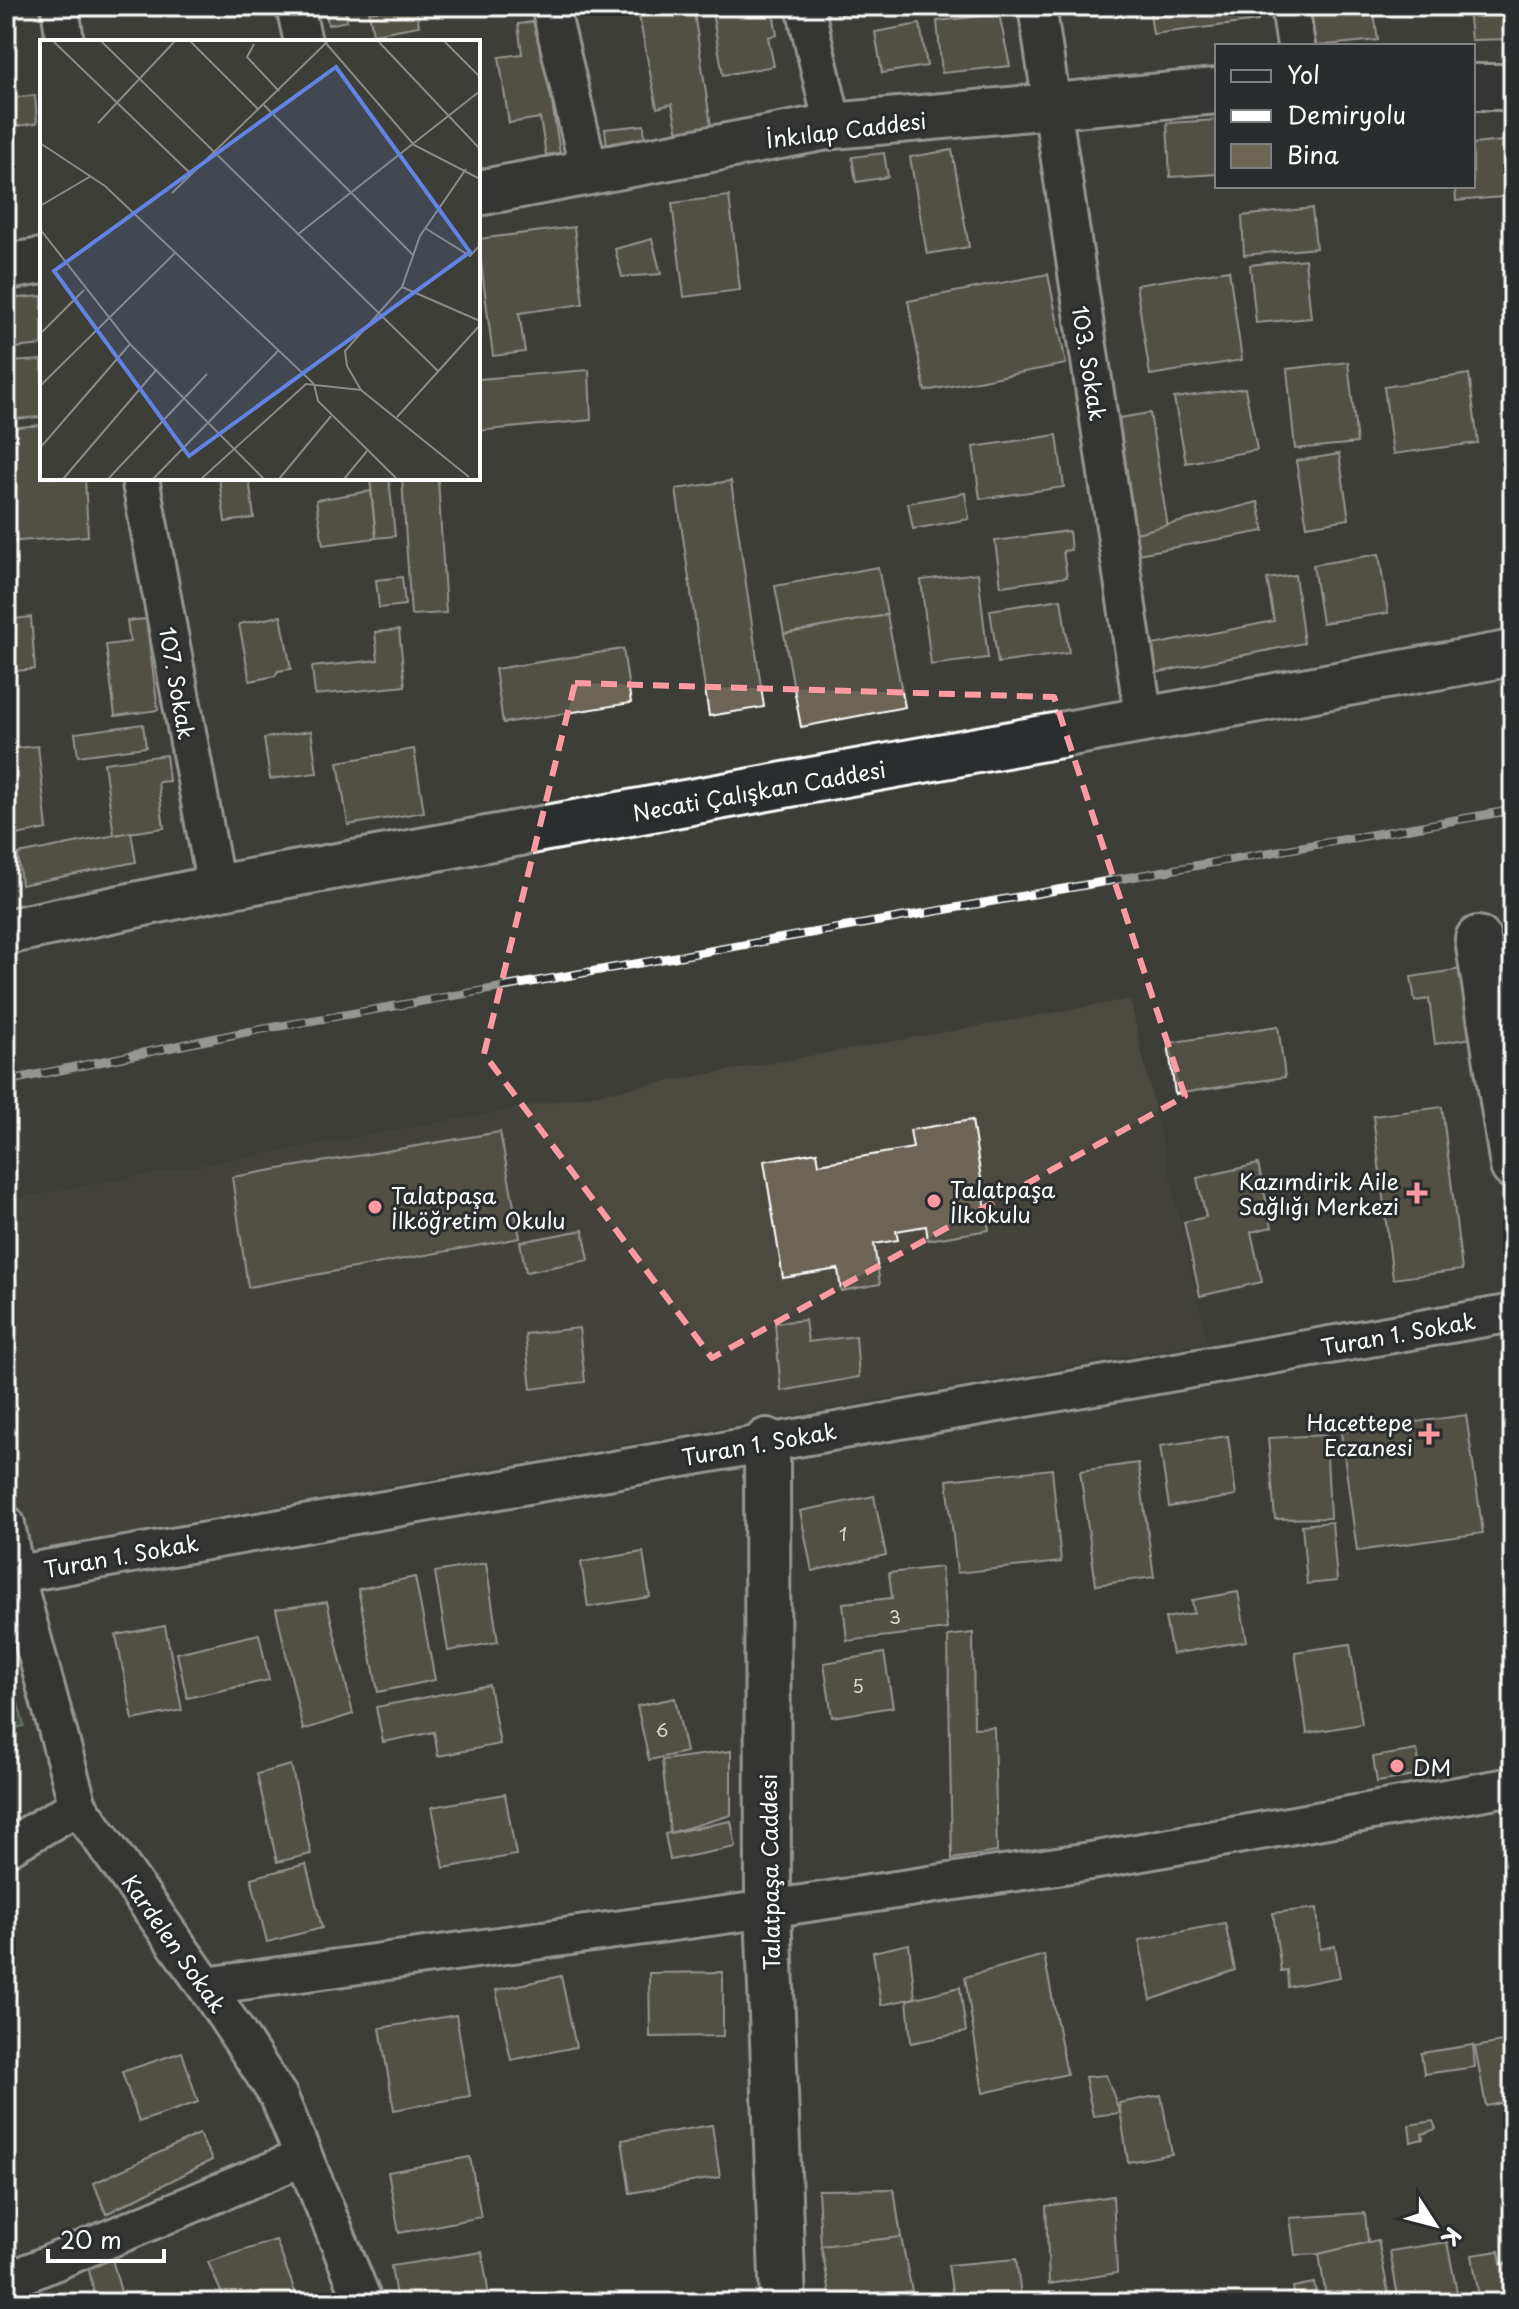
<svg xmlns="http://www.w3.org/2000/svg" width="1519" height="2309" font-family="'Playpen Sans',sans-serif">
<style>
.built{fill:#4c4a41}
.green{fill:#526b59;stroke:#a8b5ac;stroke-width:2}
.building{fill:#6c6554;stroke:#fff;stroke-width:2}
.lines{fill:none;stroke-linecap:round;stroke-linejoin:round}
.minor-casing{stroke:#fff;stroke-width:42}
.tertiary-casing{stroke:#fff;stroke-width:50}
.minor{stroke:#2a2d2e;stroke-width:36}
.tertiary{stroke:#2a2d2e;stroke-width:44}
.rail-casing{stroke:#fff;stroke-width:9}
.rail{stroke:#2a2d2e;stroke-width:6;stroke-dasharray:18;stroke-linecap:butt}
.marked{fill:none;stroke:#ff9aa2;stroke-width:6;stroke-dasharray:16 10;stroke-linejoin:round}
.poi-dot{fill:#ff9aa2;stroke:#2a2d2e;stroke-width:3}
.labels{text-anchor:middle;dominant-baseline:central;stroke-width:6;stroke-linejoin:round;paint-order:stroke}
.number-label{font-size:18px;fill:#dad8d4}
.street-label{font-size:22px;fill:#fff;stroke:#2a2d2e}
.poi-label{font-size:22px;fill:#fff;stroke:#2a2d2e;text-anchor:start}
.inset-road{fill:none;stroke:#8b8b88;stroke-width:2}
.view{fill:#6183e4;fill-opacity:0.15;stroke:#6183e4;stroke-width:4}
.inset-edge{fill:none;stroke:#fff;stroke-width:4}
</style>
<rect width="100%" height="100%" fill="#3e3e39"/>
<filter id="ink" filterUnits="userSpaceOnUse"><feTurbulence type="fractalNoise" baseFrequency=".0125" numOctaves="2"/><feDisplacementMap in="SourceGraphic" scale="16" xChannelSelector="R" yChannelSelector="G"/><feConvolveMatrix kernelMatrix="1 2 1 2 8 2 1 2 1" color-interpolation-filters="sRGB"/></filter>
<g filter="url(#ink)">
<path class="built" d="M1130 999 1207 1342 344 1493 45 1549 18 1534 6 1464V1200Z"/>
<path class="green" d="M6 1657 24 1726 6 1730Z"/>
<g class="building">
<path d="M325 6H345L347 21 328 25Z"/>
<path d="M416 6 419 26 373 34 369 12Z"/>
<path d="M431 6H462L433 12Z"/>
<path d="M637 6H693L711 126 678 133 672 104 657 108Z"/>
<path d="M711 6H772L777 35 768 37 774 66 723 75Z"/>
<path d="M835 6H878L837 15Z"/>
<path d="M1149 6H1257L1258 21 1153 34Z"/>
<path d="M1310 6H1373L1378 40 1316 46Z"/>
<path d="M1468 6H1513V39L1471 40Z"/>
<path d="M999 14 1010 66 942 73 937 21Z"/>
<path d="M539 21 560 153 546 155 540 118 509 123 499 57 522 54 518 24Z"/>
<path d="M920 24 927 66 882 73 875 32Z"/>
<path d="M35 95 37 123 6 128V99Z"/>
<path d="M1217 120V174L1170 177 1167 123Z"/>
<path d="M644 125 645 142 607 146 605 129Z"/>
<path d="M1513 140V196L1456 201 1455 186H1473V144Z"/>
<path d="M952 150 969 247 927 254 910 157Z"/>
<path d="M884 153 888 177 856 182 852 157Z"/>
<path d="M729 196 740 290 684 297 672 203Z"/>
<path d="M1312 208 1316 248 1244 255 1242 216Z"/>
<path d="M574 227 583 304 519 313 525 352 493 356 478 239Z"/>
<path d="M652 239 661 274 622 277 615 249Z"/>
<path d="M1305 259 1311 318 1256 323 1250 265Z"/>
<path d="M1229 270 1242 360 1150 375 1136 285Z"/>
<path d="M1048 274 1066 364 925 391 908 301Z"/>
<path d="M42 296V345L6 349V299Z"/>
<path d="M42 360V417L13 419 9 362Z"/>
<path d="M1348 362 1357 443 1295 449 1287 369Z"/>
<path d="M589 370 591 420 478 431V379Z"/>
<path d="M1469 374 1478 443 1393 454 1384 387Z"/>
<path d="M1245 388 1257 450 1186 463 1174 398Z"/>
<path d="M1150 413 1168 528 1136 533 1119 418Z"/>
<path d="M42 425V478H85L88 536 6 542V428Z"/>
<path d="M1057 435 1064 487 980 499 973 447Z"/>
<path d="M1339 454 1349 519 1307 526 1296 461Z"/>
<path d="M219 478H249L254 518 225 522Z"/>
<path d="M370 478H389L395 536 376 538Z"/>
<path d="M402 478H438L446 613 411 615Z"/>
<path d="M731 481 764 707 709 716 676 489Z"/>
<path d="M1509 487H1513V524Z"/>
<path d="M371 491 376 538 323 545 316 500Z"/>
<path d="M965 493 969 519 913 529 908 503Z"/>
<path d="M1258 502 1264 531 1138 554 1136 533Z"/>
<path d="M1069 531 1071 550 1063 551 1067 577 1001 586 995 541Z"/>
<path d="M1379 554 1388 613 1322 623 1313 565Z"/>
<path d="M878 567 887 615 784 634 775 586Z"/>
<path d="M978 573 988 658 931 665 921 580Z"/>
<path d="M1295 575 1304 643 1155 673 1153 645 1274 621 1267 579Z"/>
<path d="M402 577 405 605 379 608 376 580Z"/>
<path d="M1061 599 1069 653 998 663 990 610Z"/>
<path d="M887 615 905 707 801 727 784 634Z"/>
<path d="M281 616 291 669 278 671 275 676 250 681 239 624Z"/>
<path d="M31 617 35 669 6 672V620Z"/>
<path d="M146 619 158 710 115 716 106 645 130 642 127 621Z"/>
<path d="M399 630 405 686 315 695 312 667 378 660 375 632Z"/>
<path d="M623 649 631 703 503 723 495 669Z"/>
<path d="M143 724 146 747 78 756 75 733Z"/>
<path d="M311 731 317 773 270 779 264 738Z"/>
<path d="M38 746 47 829 6 837V749Z"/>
<path d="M414 749 424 812 348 825 338 762Z"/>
<path d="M166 755 169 781 158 782 164 828 114 835 104 763Z"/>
<path d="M131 832 136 862 21 885 18 854Z"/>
<path d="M1462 969 1472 1038 1435 1044 1429 999 1415 1001 1411 977Z"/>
<path d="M1278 1026 1285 1077 1175 1094 1168 1043Z"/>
<path d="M1442 1107 1462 1270 1393 1279 1373 1116Z"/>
<path d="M972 1120 989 1230 928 1240 926 1226 896 1231 898 1240 874 1244 880 1284 841 1291 838 1269 783 1278 764 1161 817 1152 819 1164 913 1148 910 1130Z"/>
<path d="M500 1132 520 1238 248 1287 232 1177Z"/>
<path d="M1258 1164 1272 1227 1251 1232 1262 1282 1200 1296 1184 1222 1206 1217 1197 1178Z"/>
<path d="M583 1230 589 1260 526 1272 520 1242Z"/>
<path d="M805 1320 808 1342 856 1336 859 1377 781 1391 775 1323Z"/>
<path d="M579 1328 585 1382 531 1389 525 1334Z"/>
<path d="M1466 1415 1483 1533 1357 1551 1341 1432Z"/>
<path d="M1326 1435 1330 1518 1275 1519 1268 1438Z"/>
<path d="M1228 1436 1236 1496 1169 1507 1160 1446Z"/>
<path d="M1138 1463 1154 1577 1096 1585 1080 1471Z"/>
<path d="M1052 1469 1061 1562 957 1573 947 1480Z"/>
<path d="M874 1496 886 1555 812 1571 800 1511Z"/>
<path d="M1332 1522 1337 1581 1307 1584 1302 1525Z"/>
<path d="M643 1552 650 1597 588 1607 581 1562Z"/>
<path d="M486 1563 498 1642 448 1651 435 1572Z"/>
<path d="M941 1567 947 1629 847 1641 843 1603 892 1598 889 1573Z"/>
<path d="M415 1577 435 1680 378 1692 358 1589Z"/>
<path d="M1238 1592 1247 1641 1172 1654 1165 1618 1194 1613 1192 1600Z"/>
<path d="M327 1602 353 1714 303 1730 276 1609Z"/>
<path d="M165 1626 182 1710 133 1720 116 1635Z"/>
<path d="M973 1633 974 1728 994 1727 997 1852 952 1859 948 1636Z"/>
<path d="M259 1634 269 1680 187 1698 177 1653Z"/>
<path d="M1350 1644 1362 1724 1307 1733 1295 1652Z"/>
<path d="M884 1653 893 1707 832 1717 824 1663Z"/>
<path d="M489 1685 500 1744 438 1756 434 1732 383 1742 376 1707Z"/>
<path d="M675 1698 686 1752 649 1760 637 1706Z"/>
<path d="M1417 1750 1421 1775 1377 1782 1373 1757Z"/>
<path d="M731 1751V1815L670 1833 662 1760Z"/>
<path d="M291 1765 311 1854 277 1862 257 1774Z"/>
<path d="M505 1794 516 1855 444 1868 432 1807Z"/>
<path d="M731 1821 736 1847 670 1860 665 1834Z"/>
<path d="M306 1864 322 1928 267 1942 251 1878Z"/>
<path d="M1317 1908 1320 1949 1335 1946 1340 1977 1288 1987 1287 1970 1281 1971 1273 1913Z"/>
<path d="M1225 1923 1235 1970 1151 2000 1139 1940Z"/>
<path d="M909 1944 915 1998 881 2005 873 1952Z"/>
<path d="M1044 1955 1067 2074 983 2093 965 1977Z"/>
<path d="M723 1972V2036L650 2037 649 1973Z"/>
<path d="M561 1976 576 2047 511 2060 496 1990Z"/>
<path d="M960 1987 966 2032 911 2043 907 2000Z"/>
<path d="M456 2015 470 2096 394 2110 380 2028Z"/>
<path d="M6 2038 15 2060 6 2064Z"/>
<path d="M1513 2040V2101L1486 2106 1475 2047Z"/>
<path d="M1473 2045 1475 2067 1424 2074 1421 2053Z"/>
<path d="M182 2052 198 2102 139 2122 122 2072Z"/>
<path d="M1106 2075 1120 2113 1093 2116 1085 2077Z"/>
<path d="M1161 2095 1172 2154 1128 2162 1119 2103Z"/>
<path d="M1433 2121 1436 2129 1422 2134 1423 2139 1411 2142 1409 2125Z"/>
<path d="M712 2125 720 2177 630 2193 622 2140Z"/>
<path d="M199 2134 212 2160 106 2214 94 2183Z"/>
<path d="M470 2157 481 2217 399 2233 388 2172Z"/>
<path d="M894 2189 901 2237 821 2246 818 2190Z"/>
<path d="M1113 2196 1117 2273 1049 2284 1046 2206Z"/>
<path d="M1365 2213 1368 2242 1319 2254 1295 2255 1290 2218Z"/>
<path d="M901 2237 912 2291 831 2298 821 2246Z"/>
<path d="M276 2240 297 2297 281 2303H226L208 2262Z"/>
<path d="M1378 2240 1390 2301 1327 2303 1319 2254Z"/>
<path d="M1447 2242 1459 2303H1399L1390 2251Z"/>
<path d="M1499 2251 1501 2264 1513 2262V2303H1480L1472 2255Z"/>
<path d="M482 2252 490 2303H397L391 2266Z"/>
<path d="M112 2259 124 2303H96L88 2265Z"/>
<path d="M1016 2259 1022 2303H954L948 2265Z"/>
<path d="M1314 2283 1318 2303H1296L1293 2287Z"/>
<path d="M711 2295 712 2303H666Z"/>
<path d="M910 2298V2303H865Z"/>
</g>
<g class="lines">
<g class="minor-casing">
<g id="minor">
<path d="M60 6 65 42"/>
<path d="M295 6 303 42"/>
<path d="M550 6 589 171"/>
<path d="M805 6 833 126"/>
<path d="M1037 6 1144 720"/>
<path d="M1290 6 1296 46"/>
<path d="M140 478 216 888"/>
<path d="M6 1524 15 1574 78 1806 206 1986 279 2097 364 2303"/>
<path d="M6 1576 1513 1313"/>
<path d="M6 1848 78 1806"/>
<path d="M206 1986 768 1909 1097 1860 1513 1786"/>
<path d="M6 2282 304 2157"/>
</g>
</g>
<g class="tertiary-casing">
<g id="tertiary">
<path d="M1473 87H1513"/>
<path d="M478 193 833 126 1217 91"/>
<path d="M6 267 42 261"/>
<path d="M6 932 216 888 1513 653"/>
<path d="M1478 939 1513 1166"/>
<path d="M767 1441 768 1909 783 2303"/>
</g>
</g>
<use href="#minor" class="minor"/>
<use href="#tertiary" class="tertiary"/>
<g class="rail-casing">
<path id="rail" d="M6 1081 241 1033 1513 810"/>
</g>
<use href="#rail" class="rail"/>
</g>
</g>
<path d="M0 0H1519V2309H0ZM575 683 1054 697 1185 1096 712 1358 484 1054Z" fill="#3e3e39" fill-opacity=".55" fill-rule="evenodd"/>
<path class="marked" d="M575 683 1054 697 1185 1096 712 1358 484 1054Z"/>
<g class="poi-dot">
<path d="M1413 1181h8v8h8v8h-8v8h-8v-8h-8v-8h8z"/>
<circle cx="934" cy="1201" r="8"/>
<circle cx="375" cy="1207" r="8"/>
<path d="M1425 1422h8v8h8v8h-8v8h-8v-8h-8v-8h8z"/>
<circle cx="1397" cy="1766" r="8"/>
</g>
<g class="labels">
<g class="number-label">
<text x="843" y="1533">1</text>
<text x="895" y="1616">3</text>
<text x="858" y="1685">5</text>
<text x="662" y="1729">6</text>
</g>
<g class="street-label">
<text transform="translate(846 129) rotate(-7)">İnkılap Caddesi</text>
<text transform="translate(1090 363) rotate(81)">103. Sokak</text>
<text transform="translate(178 683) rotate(80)">107. Sokak</text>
<text transform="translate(759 790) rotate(-10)">Necati Çalışkan Caddesi</text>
<text transform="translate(1398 1333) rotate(-10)">Turan 1. Sokak</text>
<text transform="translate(759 1443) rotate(-10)">Turan 1. Sokak</text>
<text transform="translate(121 1555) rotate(-10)">Turan 1. Sokak</text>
<text transform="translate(769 1872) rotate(-91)">Talatpaşa Caddesi</text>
<text transform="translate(175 1943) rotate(55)">Kardelen Sokak</text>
</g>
<g class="poi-label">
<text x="1399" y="1180" text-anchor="end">Kazımdirik Aile<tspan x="1399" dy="25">Sağlığı Merkezi</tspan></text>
<text x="950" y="1188">Talatpaşa<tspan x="950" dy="25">İlkokulu</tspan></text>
<text x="391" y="1194">Talatpaşa<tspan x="391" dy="25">İlköğretim Okulu</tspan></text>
<text x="1413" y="1421" text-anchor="end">Hacettepe<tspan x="1413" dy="25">Eczanesi</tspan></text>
<text x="1413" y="1766">DM</text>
</g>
</g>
<g transform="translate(40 40)">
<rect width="440" height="440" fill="#3e3e39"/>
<path class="inset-road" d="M13 1 151 134M61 1 399 332M150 1 219 70M284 1 374 105 440 139M338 1 440 109M404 1 440 37M214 4 207 17 239 51M224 65 373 215M58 83 135 1M0 103 65 146 274 344 278 361 357 439M426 129 380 196 362 247 305 311 307 326 321 350 429 437M132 153 288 1M0 166 51 136M385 188 430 216 440 205M0 189 90 304 224 439M257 195 440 51M362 247 440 281M0 294 44 250M0 346 135 213M357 377 440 285M0 408 90 304M23 439 117 329M68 439 167 334M113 439 238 311M161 439 266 344 321 350M239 439 291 376M304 439 327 411"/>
<path class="view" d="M296 27 430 212 149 416 14 231Z"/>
<rect width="440" height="440" class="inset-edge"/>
</g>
<rect width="1519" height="2309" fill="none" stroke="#2a2d2e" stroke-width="32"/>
<rect x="16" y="16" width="1487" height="2277" fill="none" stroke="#fff" stroke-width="3" filter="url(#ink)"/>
<rect x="1215" y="44" width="260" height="144" fill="#2a2d2e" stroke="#7f8182" stroke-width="2"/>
<rect x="1231" y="70" width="40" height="12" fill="#2a2d2e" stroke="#7f8182" stroke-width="2"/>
<text x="1287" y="84" font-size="24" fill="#ffffff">Yol</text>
<rect x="1231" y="110" width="40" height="12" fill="#ffffff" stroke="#7f8182" stroke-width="2"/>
<text x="1287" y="124" font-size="24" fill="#ffffff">Demiryolu</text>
<rect x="1231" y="144" width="40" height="24" fill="#6c6554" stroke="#7f8182" stroke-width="2"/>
<text x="1287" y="164" font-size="24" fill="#ffffff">Bina</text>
<g transform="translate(1435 2225) rotate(126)" stroke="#2a2d2e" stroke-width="6" paint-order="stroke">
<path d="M0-6L14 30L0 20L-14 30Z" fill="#ffffff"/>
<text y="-12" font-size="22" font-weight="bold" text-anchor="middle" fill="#ffffff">K</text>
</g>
<path d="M48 2249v12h116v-12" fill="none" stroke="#ffffff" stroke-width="4"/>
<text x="60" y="2249" font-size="24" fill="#ffffff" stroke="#2a2d2e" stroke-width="6" paint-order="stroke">20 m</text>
</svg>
